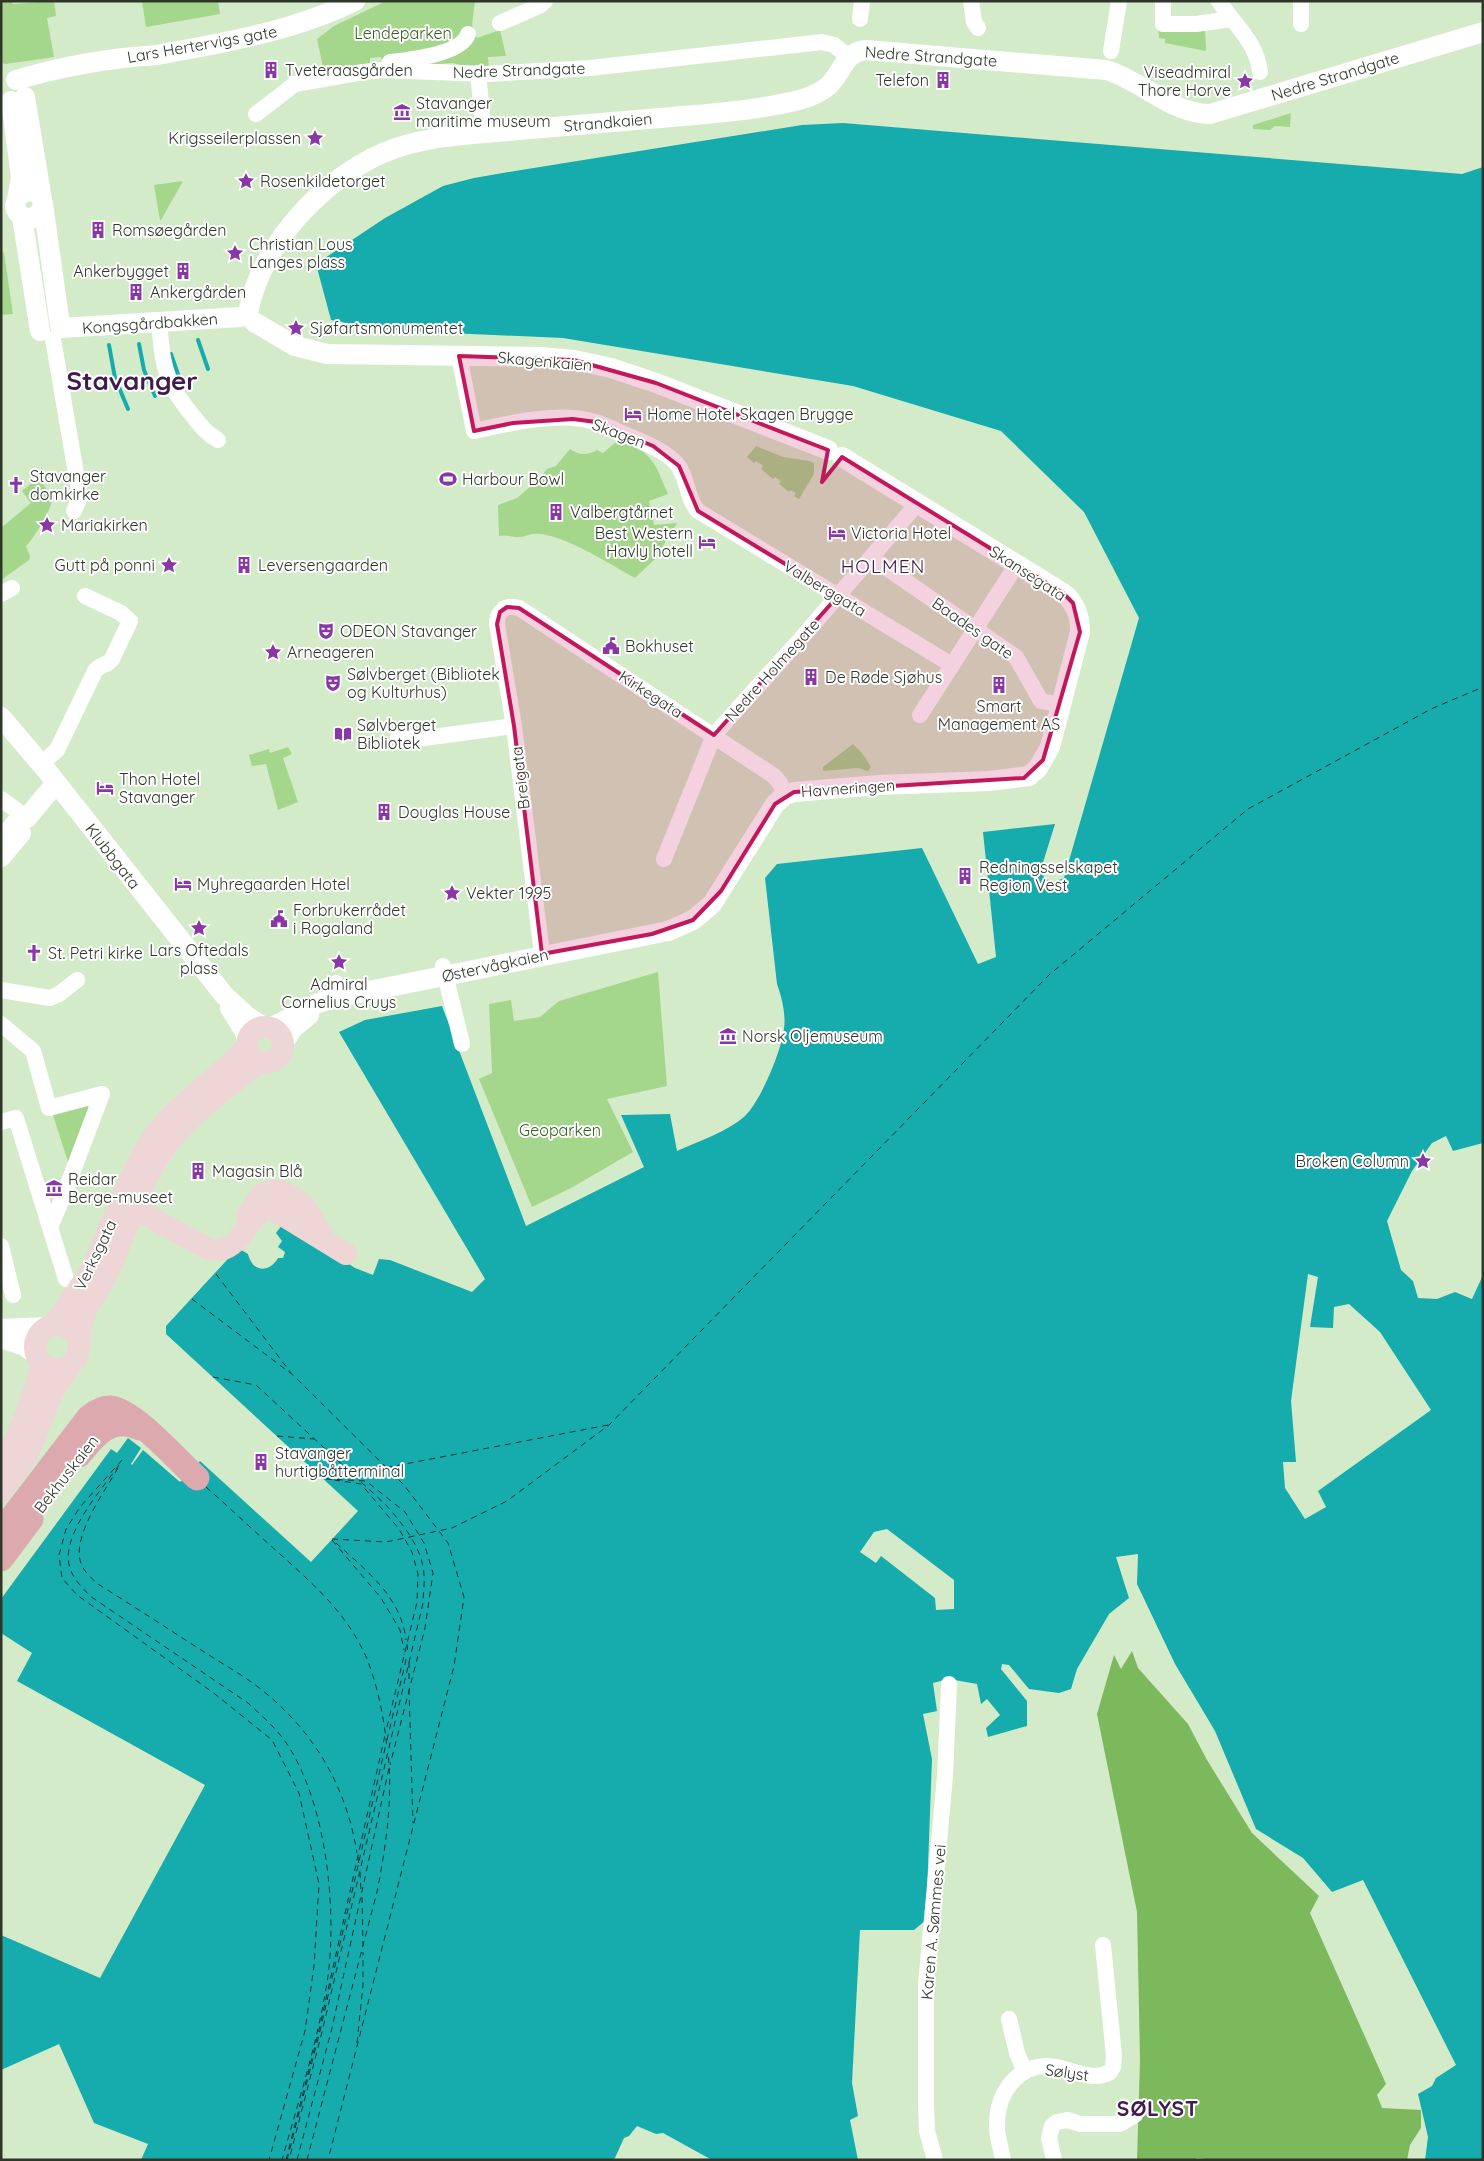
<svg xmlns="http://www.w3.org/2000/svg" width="1484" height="2161" font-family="Quicksand,sans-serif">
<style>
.green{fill:#a4d68c}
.forest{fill:#7cb85c}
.water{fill:#16abac;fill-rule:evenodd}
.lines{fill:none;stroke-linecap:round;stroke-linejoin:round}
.stream{stroke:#16abac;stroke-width:4}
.ferry{stroke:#163232;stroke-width:1;stroke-dasharray:6 5;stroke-linecap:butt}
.minor{stroke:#fff;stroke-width:16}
.tertiary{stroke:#fff;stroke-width:20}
.secondary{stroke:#eed5d6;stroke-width:22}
.primary{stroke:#dcaaae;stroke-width:25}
.marked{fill:#c2185b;fill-opacity:0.2;stroke:#c2185b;stroke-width:4;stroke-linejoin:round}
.labels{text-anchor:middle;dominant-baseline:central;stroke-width:4;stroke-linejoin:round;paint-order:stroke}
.park-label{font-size:16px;fill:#375f21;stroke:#fff}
.street-label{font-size:16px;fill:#2d3629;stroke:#fff}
.poi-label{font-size:16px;fill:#2d3629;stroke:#fff;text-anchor:start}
.quarter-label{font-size:19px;letter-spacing:1px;fill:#411a4f;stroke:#fff}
.district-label{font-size:21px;font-weight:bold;letter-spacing:1px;fill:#411a4f;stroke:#fff}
.town-label{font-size:26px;font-weight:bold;fill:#411a4f;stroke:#fff}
</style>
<rect width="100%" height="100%" fill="#d4ebc9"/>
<g class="green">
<path d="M1 1H11L13 4 54 1 56 16 47 18 54 57 6 64 1 63Z"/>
<path d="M142 1H218L220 14 146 27Z"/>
<path d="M386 1H475L472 25 477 38 500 30 506 56 488 57 489 68H470L453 63 391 67 380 57 370 58V67L324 72 317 39 334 26Z"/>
<path d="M1158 28 1205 29 1206 51 1165 43V39L1159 38Z"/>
<path d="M1291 113 1290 127 1275 126 1270 130 1253 129V125Z"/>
<path d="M183 181 161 220H160L154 185Z"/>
<path d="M1 249 4 253 13 314 1 315Z"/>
<path d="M616 442C652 448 655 464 668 494L649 501 654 525 677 523 655 559 635 578C611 565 559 531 533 534 529 534 525 537 521 537 513 538 508 534 499 536L498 505 517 498 538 480 547 469 556 466 570 449C580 456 587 455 597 450L603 453Z"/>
<path d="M756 446 783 457 809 461 814 463V474L799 499 794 496 796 493 790 490 789 492 779 484 781 481 775 477 773 479 761 469 763 466 756 461 754 463 747 457Z"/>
<path d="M38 478C42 484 50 491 52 497 54 506 33 540 26 546L30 556 29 560 1 580V528L31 503 22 491Z"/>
<path d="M853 744 862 753 871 767 868 771 858 768 823 771V767Z"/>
<path d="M288 747 292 754 283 758 298 802 278 810 266 764 252 766 249 755 269 749 270 753Z"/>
<path d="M658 972 667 1086 607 1099 633 1152 571 1188 532 1207 479 1079 492 1073 489 1004 511 1000 514 1021 540 1017 559 1001Z"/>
<path d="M88 1105 89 1113 69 1165 52 1112Z"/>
</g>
<path class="forest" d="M1132 1651 1138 1668 1188 1724 1207 1760 1252 1833 1319 1896 1310 1913 1386 2084 1377 2095 1382 2108 1421 2110V2128L1410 2145 1407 2160H1216L1196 2158V2160H1137L1140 2060 1137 1912 1097 1714 1114 1655 1121 1669Z"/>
<path class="water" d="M843 123 1462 174 1483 167V1143L1453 1151 1446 1136 1432 1143 1412 1171 1387 1221 1401 1270 1413 1281 1418 1298 1437 1299 1455 1292 1472 1299 1483 1275V2160H1425L1428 2137 1418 2094 1432 2086 1436 2078 1456 2065 1363 1880 1332 1892 1303 1858 1256 1829 1215 1731 1175 1664 1137 1584 1138 1554 1116 1557 1129 1598 1109 1614 1077 1669 1071 1689 1059 1693 1029 1689 1009 1665 1002 1664 1001 1669 1027 1701V1726L988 1737 986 1728 1000 1715 987 1699 981 1704 977 1684 949 1679 933 1683 937 1711 923 1714 932 1759 926 1920 914 1930H860L852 2083 858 2116 850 2120 858 2160H712L663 2133 656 2134 637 2126 629 2136 624 2138 614 2160H141L148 2144 94 2123 59 2044 1 2070V1935L100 1978 205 1785 17 1681 32 1653 1 1633V1599L111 1449 117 1453 128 1438 141 1448 131 1464 132 1465 143 1450 180 1482 200 1461 311 1562 358 1511 166 1334V1326L238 1248 248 1254C253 1274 270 1272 278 1258H283L285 1252 278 1247 282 1241 276 1233 282 1225 291 1226 355 1268 373 1275 379 1259 390 1260 472 1292 485 1279 339 1032 365 1020 442 1006 526 1226 644 1167 621 1115 670 1114 677 1151C699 1141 727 1132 745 1116 761 1100 781 1052 784 1029 786 1014 782 998 777 984L765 878 777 864 922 848 978 964 996 957 983 832 1055 824 1040 872 1046 879 1054 882 1064 878 1139 618 1084 512 1001 431 853 386 563 338 426 332 366 327 331 320 316 264 385 218 443 186 474 178 515 171 802 125ZM1308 1274 1318 1277 1310 1327 1333 1328 1334 1307 1349 1304 1380 1332 1431 1410 1318 1491 1326 1507 1305 1519 1285 1488 1283 1462H1296L1291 1401ZM887 1529 954 1580V1609L936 1610 935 1598 881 1556 876 1563 860 1552 874 1532Z"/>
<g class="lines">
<g class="stream">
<path d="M198 340 208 369"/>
<path d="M139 344 144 370 155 396"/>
<path d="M109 345 115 378 128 409"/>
<path d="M171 354 181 383"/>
</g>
<g class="ferry">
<path d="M216 1274 291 1373"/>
<path d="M192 1299 293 1375 404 1485 448 1543 464 1597 454 1666 328 2160"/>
<path d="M213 1377 256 1385 385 1504C402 1523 423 1548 424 1575 425 1584 423 1594 423 1603L322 2032 289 2160"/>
<path d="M277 1436 314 1439"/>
<path d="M122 1460 80 1507 66 1529 59 1555 62 1578 77 1595 215 1694 272 1740 299 1793 319 1884 314 1966 305 2031 269 2160"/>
<path d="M119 1465C101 1491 57 1538 71 1571 75 1581 83 1588 90 1596L248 1703C262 1716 276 1728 287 1744 326 1803 337 1907 328 1976 319 2038 299 2099 282 2160"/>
<path d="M118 1468C105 1491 74 1533 80 1560 82 1570 91 1578 98 1584 133 1606 167 1628 201 1650 221 1663 243 1675 262 1690 315 1733 346 1786 357 1853"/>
<path d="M332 1478 608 1425"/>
<path d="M326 1479 366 1481 405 1512 424 1543 433 1573 425 1628 390 1765"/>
<path d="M334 1480 361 1484 399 1529 412 1552 418 1574 417 1602 386 1731"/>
<path d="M206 1487C231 1509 255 1532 280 1554 314 1585 348 1614 367 1659 378 1687 384 1718 387 1748"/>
<path d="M332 1539 386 1542 452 1528 507 1501 609 1425 1049 975 1248 809 1431 709 1483 687"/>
<path d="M332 1540 381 1598 400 1630 404 1650"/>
<path d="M336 1543C367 1571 401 1597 406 1640"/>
<path d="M407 1644 408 1655"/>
<path d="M409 1662V1683"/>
<path d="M409 1689 413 1823"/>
<path d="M387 1740 406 1660 404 1654"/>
<path d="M358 1857 359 1866"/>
<path d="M360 1872 361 1891"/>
<path d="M362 1897 363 1946"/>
<path d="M357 2043 363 1985V1952"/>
<path d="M286 2160 319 2030 385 1735"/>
<path d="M287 2160 320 2031 386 1744"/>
<path d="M297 2160 332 2028 389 1768"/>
<path d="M307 2160 377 1892C386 1846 393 1799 388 1752"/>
</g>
<g class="minor">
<path d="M971 1 974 22 978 28"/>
<path d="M1163 1V24H1196L1231 19"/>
<path d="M1219 1C1234 25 1257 42 1260 72"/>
<path d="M1301 1V24"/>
<path d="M860 19 862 1"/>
<path d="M500 23 539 6 545 1"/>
<path d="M1111 51 1119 1"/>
<path d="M390 62C408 60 462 54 468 34"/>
<path d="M478 73 484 133"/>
<path d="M256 114 295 84 363 72 382 70 486 74 590 68 822 42 834 45 849 57"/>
<path d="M159 322C163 366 164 381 193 416 200 425 207 434 218 440"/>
<path d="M53 339 79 491V499L74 511"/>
<path d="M459 356 474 431C509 423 560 411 595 422 608 426 621 433 634 438 649 445 665 451 676 463 688 476 686 498 698 511L952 665"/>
<path d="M872 558 1016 657 1041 701 1061 705"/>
<path d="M1 594 12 588"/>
<path d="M920 715 1017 564"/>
<path d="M398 737 417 739 514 726"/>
<path d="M41 764 57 750 95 671C100 664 107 666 112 659L130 621 121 613 85 596"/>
<path d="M1 799 27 818"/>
<path d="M664 859 714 735 805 634 917 504"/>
<path d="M542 954 514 726 497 624C497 611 506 604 519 608L774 776 780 783 785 795"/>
<path d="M443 966 462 1044"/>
<path d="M336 983 339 997"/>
<path d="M1 990 50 998 59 994 77 980"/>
<path d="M1 1024 33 1051 49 1108 102 1094"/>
<path d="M1 1122 16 1118 66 1279"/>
<path d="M51 1225 65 1192 102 1094"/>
<path d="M1 1246 13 1295"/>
<path d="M1009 2019 1017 2053 1024 2070"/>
<path d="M935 2160 927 2131 926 2104V1984L945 1776 949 1684"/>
<path d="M1003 2160C1001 2148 996 2134 997 2122 998 2091 1021 2060 1055 2067 1073 2070 1093 2082 1110 2072L1113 2067 1114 2056 1103 1945"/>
<path d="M1054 2160 1049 2138 1052 2126 1057 2122 1067 2120 1081 2124H1120L1135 2115"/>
</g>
<g class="tertiary">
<path d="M16 80C60 67 110 58 157 55 225 42 292 32 355 1"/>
<path d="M25 97 42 200"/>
<path d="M11 101 21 177 18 195"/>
<path d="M43 204 41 212 31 219C22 217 17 215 15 206L18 195 29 191C37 191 42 196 43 204L60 325"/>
<path d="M22 217 40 331"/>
<path d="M249 309C262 241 331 170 396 148 435 135 477 134 518 130 570 126 621 121 672 117 705 114 738 112 770 106 788 103 812 99 827 87 842 75 843 52 866 50L1106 70C1141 80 1172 114 1210 114L1483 32"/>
<path d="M254 322 295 346 327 354 541 357 574 360 611 368 656 383 828 450"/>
<path d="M61 328 240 317"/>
<path d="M1 717 47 771 224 995 248 1017 264 1027"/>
<path d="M1 841 16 823 27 818 56 783"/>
<path d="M1 857 21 833"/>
<path d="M230 1008 245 1032 247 1042"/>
<path d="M266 1028 276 1025 318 1003 339 997 668 931 693 920 712 904 775 804 785 795 794 792 879 785 989 781 1029 776 1038 768 1050 747 1080 632C1080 616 1076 603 1063 593L842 457"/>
<path d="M282 1045 293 1028 309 1015"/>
<path d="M1 1329 46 1327"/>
<path d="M1 1338 25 1346 35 1354"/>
</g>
<g class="secondary">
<circle cx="265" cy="1045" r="18"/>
<path d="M135 1209 209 1249C242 1258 249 1207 271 1208L346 1254"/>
<path d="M247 1216 262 1194 269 1191H282L303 1204 323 1236"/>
<circle cx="57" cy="1347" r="22"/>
<path d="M54 1325 92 1269 132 1174 151 1140 171 1116 247 1048"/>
<path d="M79 1342C79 1312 97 1295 109 1270 127 1231 138 1187 162 1152 186 1116 226 1089 259 1062"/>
<path d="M1 1465C21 1434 32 1399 42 1364"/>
<path d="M1 1492 25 1459 35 1438 51 1395 70 1366"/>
</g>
<g class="primary">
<path d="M79 1455C95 1435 112 1414 140 1428"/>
<path d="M1 1532 89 1417C95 1412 102 1408 110 1408 133 1409 179 1462 197 1478"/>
<path d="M1 1559 31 1519"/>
</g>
</g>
<path class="marked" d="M459 356 574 360 656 383 828 450 822 482 842 457 1063 593 1073 603 1080 632 1043 760 1024 778 794 792 775 804 721 891 693 920 652 934 542 954 514 726 497 624 500 612 507 607 519 608 714 735 838 596 698 511 679 466 653 446 596 422 573 419 513 423 474 431Z"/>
<defs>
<g id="building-bare" transform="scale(1.35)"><path d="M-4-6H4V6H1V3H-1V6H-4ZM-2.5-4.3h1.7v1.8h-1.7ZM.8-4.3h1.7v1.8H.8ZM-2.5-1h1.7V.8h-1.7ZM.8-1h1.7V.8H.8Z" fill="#8937a6" stroke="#fff" stroke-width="2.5" paint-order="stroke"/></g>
<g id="sight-bare" transform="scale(1.35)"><path d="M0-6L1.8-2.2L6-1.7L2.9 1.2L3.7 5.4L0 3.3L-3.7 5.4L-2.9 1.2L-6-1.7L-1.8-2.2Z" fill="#8937a6" stroke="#fff" stroke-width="2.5" paint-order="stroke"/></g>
<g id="museum-bare" transform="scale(1.35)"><path d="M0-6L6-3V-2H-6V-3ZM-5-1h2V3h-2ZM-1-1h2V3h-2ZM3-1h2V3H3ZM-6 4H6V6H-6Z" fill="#8937a6" stroke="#fff" stroke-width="2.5" paint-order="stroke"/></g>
<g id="hotel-bare" transform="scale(1.35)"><path d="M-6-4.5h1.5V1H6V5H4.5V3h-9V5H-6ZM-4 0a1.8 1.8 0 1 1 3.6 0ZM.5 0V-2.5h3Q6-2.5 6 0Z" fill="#8937a6" stroke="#fff" stroke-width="2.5" paint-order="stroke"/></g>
<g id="stadium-bare" transform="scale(1.35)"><path d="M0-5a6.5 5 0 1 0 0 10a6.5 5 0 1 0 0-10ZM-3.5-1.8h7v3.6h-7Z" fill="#8937a6" stroke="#fff" stroke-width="2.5" paint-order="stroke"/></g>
<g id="church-bare" transform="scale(1.35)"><path d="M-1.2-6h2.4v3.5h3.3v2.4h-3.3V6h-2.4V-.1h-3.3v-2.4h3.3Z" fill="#8937a6" stroke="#fff" stroke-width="2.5" paint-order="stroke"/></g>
<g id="theatre-bare" transform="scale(1.35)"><path d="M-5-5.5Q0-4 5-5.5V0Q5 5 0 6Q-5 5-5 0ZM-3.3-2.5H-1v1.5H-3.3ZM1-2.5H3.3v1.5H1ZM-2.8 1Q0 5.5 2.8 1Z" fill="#8937a6" stroke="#fff" stroke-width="2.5" paint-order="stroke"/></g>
<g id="civic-bare" transform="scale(1.35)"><path d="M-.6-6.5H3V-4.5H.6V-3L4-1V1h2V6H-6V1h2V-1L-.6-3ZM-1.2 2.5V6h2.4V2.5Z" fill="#8937a6" stroke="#fff" stroke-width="2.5" paint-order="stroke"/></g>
<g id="library-bare" transform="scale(1.35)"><path d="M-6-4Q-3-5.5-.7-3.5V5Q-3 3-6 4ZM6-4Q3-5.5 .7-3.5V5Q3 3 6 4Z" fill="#8937a6" stroke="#fff" stroke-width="2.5" paint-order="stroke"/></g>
</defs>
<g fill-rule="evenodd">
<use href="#building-bare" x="271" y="70"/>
<use href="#building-bare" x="943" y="80"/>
<use href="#sight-bare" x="1245" y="81"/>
<use href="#museum-bare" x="402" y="112"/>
<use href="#sight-bare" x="315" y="138"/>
<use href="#sight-bare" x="246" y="181"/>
<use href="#building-bare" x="98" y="230"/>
<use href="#sight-bare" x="235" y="253"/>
<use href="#building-bare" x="183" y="271"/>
<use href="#building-bare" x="136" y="292"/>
<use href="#sight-bare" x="296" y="328"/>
<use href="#hotel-bare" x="633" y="414"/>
<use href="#stadium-bare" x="448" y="479"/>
<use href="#church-bare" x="16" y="485"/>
<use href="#building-bare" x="556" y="512"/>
<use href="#sight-bare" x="47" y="525"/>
<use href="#hotel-bare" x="837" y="533"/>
<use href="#hotel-bare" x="707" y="542"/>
<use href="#sight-bare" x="169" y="565"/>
<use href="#building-bare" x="244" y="565"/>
<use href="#theatre-bare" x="326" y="631"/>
<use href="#civic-bare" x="611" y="646"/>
<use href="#sight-bare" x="273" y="652"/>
<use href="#building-bare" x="811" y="677"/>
<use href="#theatre-bare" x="333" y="683"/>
<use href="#building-bare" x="999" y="685"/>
<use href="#library-bare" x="343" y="734"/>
<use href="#hotel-bare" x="105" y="788"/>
<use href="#building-bare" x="384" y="812"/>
<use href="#building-bare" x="965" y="876"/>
<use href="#hotel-bare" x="183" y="884"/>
<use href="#sight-bare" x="452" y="893"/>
<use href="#civic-bare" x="279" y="919"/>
<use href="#sight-bare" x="199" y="928"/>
<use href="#church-bare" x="34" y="953"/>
<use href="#sight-bare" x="339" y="962"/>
<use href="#museum-bare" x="728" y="1036"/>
<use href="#sight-bare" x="1423" y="1161"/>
<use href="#building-bare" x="198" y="1171"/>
<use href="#museum-bare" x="54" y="1188"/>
<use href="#building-bare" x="261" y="1462"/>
</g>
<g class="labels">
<g class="park-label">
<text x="403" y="33">Lendeparken</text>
<text x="560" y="1130">Geoparken</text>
</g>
<g class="street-label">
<text transform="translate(202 44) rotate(-10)">Lars Hertervigs gate</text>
<text transform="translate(931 56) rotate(4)">Nedre Strandgate</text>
<text transform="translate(519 70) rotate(-2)">Nedre Strandgate</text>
<text transform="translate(1335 76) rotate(-17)">Nedre Strandgate</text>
<text transform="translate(608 122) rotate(-5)">Strandkaien</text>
<text transform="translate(150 323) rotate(-4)">Kongsgårdbakken</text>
<text transform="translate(545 361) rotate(5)">Skagenkaien</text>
<text transform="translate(619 433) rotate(21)">Skagen</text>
<text transform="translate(1028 573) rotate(33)">Skansegata</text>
<text transform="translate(825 588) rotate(31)">Valberggata</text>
<text transform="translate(973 628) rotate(35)">Baades gate</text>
<text transform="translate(772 670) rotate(-48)">Nedre Holmegate</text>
<text transform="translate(651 694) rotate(33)">Kirkegata</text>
<text transform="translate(520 778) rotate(-97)">Breigata</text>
<text transform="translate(848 788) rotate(-4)">Havneringen</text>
<text transform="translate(113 856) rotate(52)">Klubbgata</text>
<text transform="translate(495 965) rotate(-12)">Østervågkaien</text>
<text transform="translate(95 1255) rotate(-64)">Verksgata</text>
<text transform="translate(66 1474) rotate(-52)">Bekhuskaien</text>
<text transform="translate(933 1922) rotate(-85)">Karen A. Sømmes vei</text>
<text transform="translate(1067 2072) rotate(8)">Sølyst</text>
</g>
<g class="poi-label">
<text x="285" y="70">Tveteraasgården</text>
<text x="1231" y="72" text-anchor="end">Viseadmiral<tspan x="1231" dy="18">Thore Horve</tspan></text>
<text x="929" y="80" text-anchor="end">Telefon</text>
<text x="416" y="103">Stavanger<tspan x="416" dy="18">maritime museum</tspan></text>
<text x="301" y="138" text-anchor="end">Krigsseilerplassen</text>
<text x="260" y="181">Rosenkildetorget</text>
<text x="112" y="230">Romsøegården</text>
<text x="249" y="244">Christian Lous<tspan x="249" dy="18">Langes plass</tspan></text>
<text x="169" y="271" text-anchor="end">Ankerbygget</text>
<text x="150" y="292">Ankergården</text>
<text x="310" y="328">Sjøfartsmonumentet</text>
<text x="647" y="414">Home Hotel Skagen Brygge</text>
<text x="30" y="476">Stavanger<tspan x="30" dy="18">domkirke</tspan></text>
<text x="462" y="479">Harbour Bowl</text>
<text x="570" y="512">Valbergtårnet</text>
<text x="61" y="525">Mariakirken</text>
<text x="693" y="533" text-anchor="end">Best Western<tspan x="693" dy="18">Havly hotell</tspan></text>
<text x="851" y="533">Victoria Hotel</text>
<text x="155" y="565" text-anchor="end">Gutt på ponni</text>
<text x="258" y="565">Leversengaarden</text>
<text x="340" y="631">ODEON Stavanger</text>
<text x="625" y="646">Bokhuset</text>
<text x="287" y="652">Arneageren</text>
<text x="347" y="674">Sølvberget (Bibliotek<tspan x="347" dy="18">og Kulturhus)</tspan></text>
<text x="825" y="677">De Røde Sjøhus</text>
<text x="999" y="706" text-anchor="middle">Smart<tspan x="999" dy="18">Management AS</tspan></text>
<text x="357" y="725">Sølvberget<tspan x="357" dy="18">Bibliotek</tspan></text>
<text x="119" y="779">Thon Hotel<tspan x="119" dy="18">Stavanger</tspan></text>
<text x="398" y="812">Douglas House</text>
<text x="979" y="867">Redningsselskapet<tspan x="979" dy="18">Region Vest</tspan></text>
<text x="197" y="884">Myhregaarden Hotel</text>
<text x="466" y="893">Vekter 1995</text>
<text x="293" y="910">Forbrukerrådet<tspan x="293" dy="18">i Rogaland</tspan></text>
<text x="199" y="950" text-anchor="middle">Lars Oftedals<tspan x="199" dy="18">plass</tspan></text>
<text x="48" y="953">St. Petri kirke</text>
<text x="339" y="984" text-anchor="middle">Admiral<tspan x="339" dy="18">Cornelius Cruys</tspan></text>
<text x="742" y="1036">Norsk Oljemuseum</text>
<text x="1409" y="1161" text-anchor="end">Broken Column</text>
<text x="212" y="1171">Magasin Blå</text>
<text x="68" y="1179">Reidar<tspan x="68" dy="18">Berge-museet</tspan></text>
<text x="275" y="1453">Stavanger<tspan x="275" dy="18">hurtigbåtterminal</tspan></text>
</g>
<g class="quarter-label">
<text x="883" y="566">HOLMEN</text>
</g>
<g class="district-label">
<text x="1158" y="2108">SØLYST</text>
</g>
<g class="town-label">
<text x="132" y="380">Stavanger</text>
</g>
</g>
<rect width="1484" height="2161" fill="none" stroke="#2d3629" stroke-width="5"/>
</svg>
